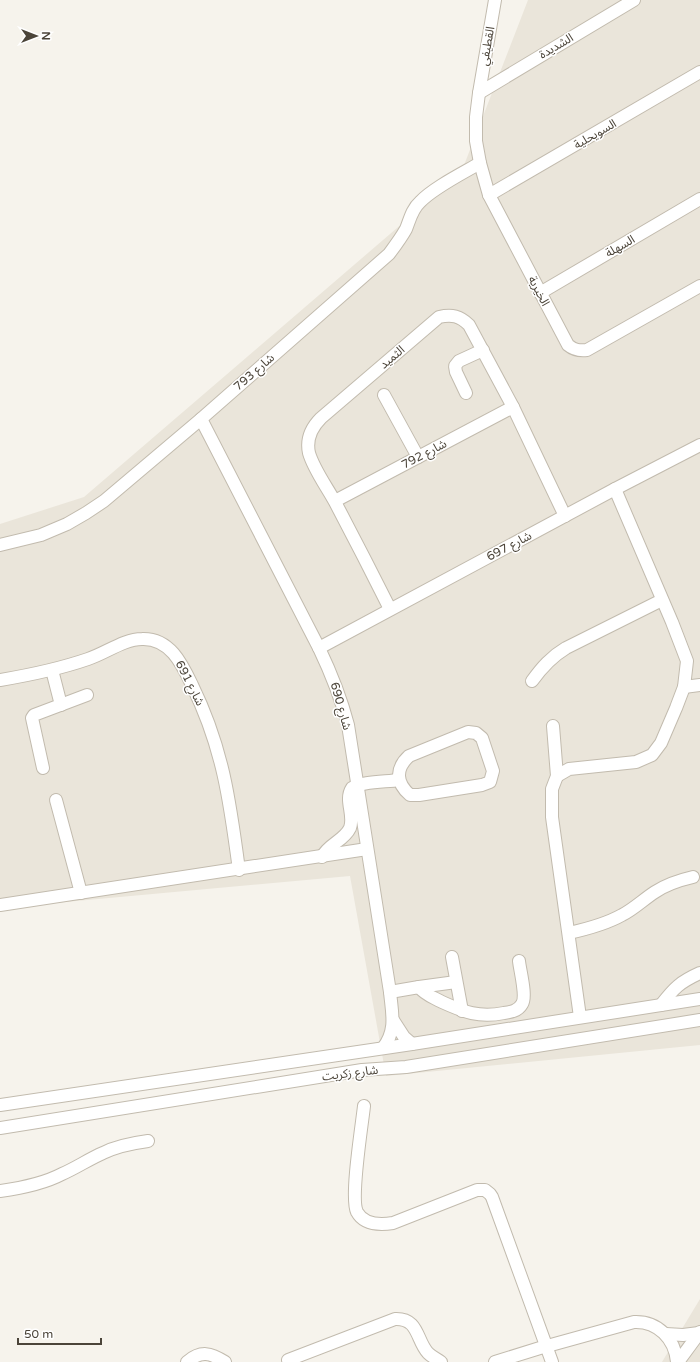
<svg xmlns="http://www.w3.org/2000/svg" width="700" height="1362" font-family="'Varela Round','Noto Sans Arabic',sans-serif">
<style>
.residential{fill:#eae5da}
.lines{fill:none;stroke-linecap:round;stroke-linejoin:round}
.minor-casing{stroke:#c2bbae;stroke-width:14}
.minor{stroke:#fff;stroke-width:12}
.labels{text-anchor:middle;dominant-baseline:central;stroke-width:3;stroke-linejoin:round;paint-order:stroke}
.street-label{font-size:12px;fill:#4b4439;stroke:#fff}
</style>
<rect width="100%" height="100%" fill="#f6f3ec"/>
<g class="residential">
<path d="M528 0H700V1045L386 1076 350 876 0 908V524L84 497 461 173Z"/>
<path d="M700 1299V1362H662Z"/>
</g>
<g class="lines">
<g class="minor-casing">
<g id="minor">
<path d="M495 0 479 93 476 117V141L480 163 489 195 568 345C574 350 579 351 587 350L700 286"/>
<path d="M479 93 634 0"/>
<path d="M489 195 700 72"/>
<path d="M540 293 700 199"/>
<path d="M466 393 456 372 455 366 459 361 483 350"/>
<path d="M384 395 418 457"/>
<path d="M201 419 319 648C331 673 341 698 348 725L390 992C392 1013 397 1030 383 1048"/>
<path d="M335 501 513 407"/>
<path d="M0 545 41 535 67 524 86 513 104 501 201 419 389 254C395 246 401 238 406 229 410 219 412 209 420 202 433 188 463 173 480 163"/>
<path d="M390 609C372 573 354 538 335 502 327 487 314 470 309 453 306 439 312 427 321 418L439 317C452 314 460 316 469 325L513 407 565 516"/>
<path d="M319 648 615 489 700 445"/>
<path d="M52 670 61 705"/>
<path d="M0 680C30 675 59 669 88 659 106 653 124 639 142 639 170 638 182 664 192 685 223 748 230 802 239 870"/>
<path d="M532 681C542 667 551 657 566 648L662 600"/>
<path d="M684 687 700 685"/>
<path d="M553 726 557 776 552 789V817L580 1017"/>
<path d="M468 732 476 733 482 738 493 771 490 782 482 785 419 795H410C396 783 395 769 409 756Z"/>
<path d="M43 768 32 718 34 715 87 695"/>
<path d="M557 776 569 769 636 762 652 755 661 743 676 708 684 687 687 661 672 622 615 489"/>
<path d="M56 800 81 893"/>
<path d="M322 857C328 844 344 841 350 828 355 815 344 800 352 788 362 781 386 782 399 780"/>
<path d="M0 905 367 849"/>
<path d="M569 933C587 929 606 924 622 915 634 909 644 899 655 892 667 884 680 880 693 877"/>
<path d="M452 957 462 1011"/>
<path d="M419 987 456 982"/>
<path d="M390 992 419 987C425 995 433 997 442 1002 464 1012 479 1018 504 1013 511 1012 518 1011 522 1004 527 996 520 971 519 961"/>
<path d="M661 1005C674 988 680 982 700 973"/>
<path d="M393 1020 404 1037 412 1044"/>
<path d="M0 1105 412 1044 700 999"/>
<path d="M364 1106C362 1125 350 1198 357 1212 364 1225 380 1225 393 1223L477 1190H485L490 1194 492 1197 552 1362"/>
<path d="M0 1128 362 1070 406 1067 700 1020"/>
<path d="M0 1191C22 1188 43 1184 62 1174 76 1168 89 1159 103 1153 117 1146 133 1143 148 1141"/>
<path d="M666 1334 683 1335 699 1333"/>
<path d="M288 1360 395 1319C419 1318 416 1340 428 1353 432 1357 437 1359 441 1362"/>
<path d="M187 1362C201 1350 211 1353 225 1362"/>
<path d="M495 1362 540 1348 634 1322C658 1321 675 1339 677 1362"/>
<path d="M678 1362 700 1332"/>
</g>
</g>
<use href="#minor" class="minor"/>
</g>
<g class="labels">
<g class="street-label">
<text transform="translate(487 46) rotate(-80)">القطيفي</text>
<text transform="translate(556 46) rotate(-31)">الشديدة</text>
<text transform="translate(595 134) rotate(-30)">السويحلية</text>
<text transform="translate(620 246) rotate(-30)">السهلة</text>
<text transform="translate(539 291) rotate(62)">الخيرية</text>
<text transform="translate(392 357) rotate(-40)">الثميد</text>
<text transform="translate(254 372) rotate(-41)">شارع 793</text>
<text transform="translate(424 454) rotate(-28)">شارع 792</text>
<text transform="translate(509 546) rotate(-28)">شارع 697</text>
<text transform="translate(190 683) rotate(63)">شارع 691</text>
<text transform="translate(341 706) rotate(74)">شارع 690</text>
<text transform="translate(350 1073) rotate(-7)">شارع زكريت</text>
</g>
</g>
<g transform="translate(36 36) rotate(90)" stroke="#ffffff" stroke-width="3" paint-order="stroke">
<path d="M0-3L7 15L0 10L-7 15Z" fill="#4b4439"/>
<text y="-6" font-size="11" font-weight="bold" text-anchor="middle" fill="#4b4439">N</text>
</g>
<path d="M18 1338v6h83v-6" fill="none" stroke="#4b4439" stroke-width="2"/>
<text x="24" y="1338" font-size="12" fill="#4b4439" stroke="#ffffff" stroke-width="3" paint-order="stroke">50 m</text>
</svg>
